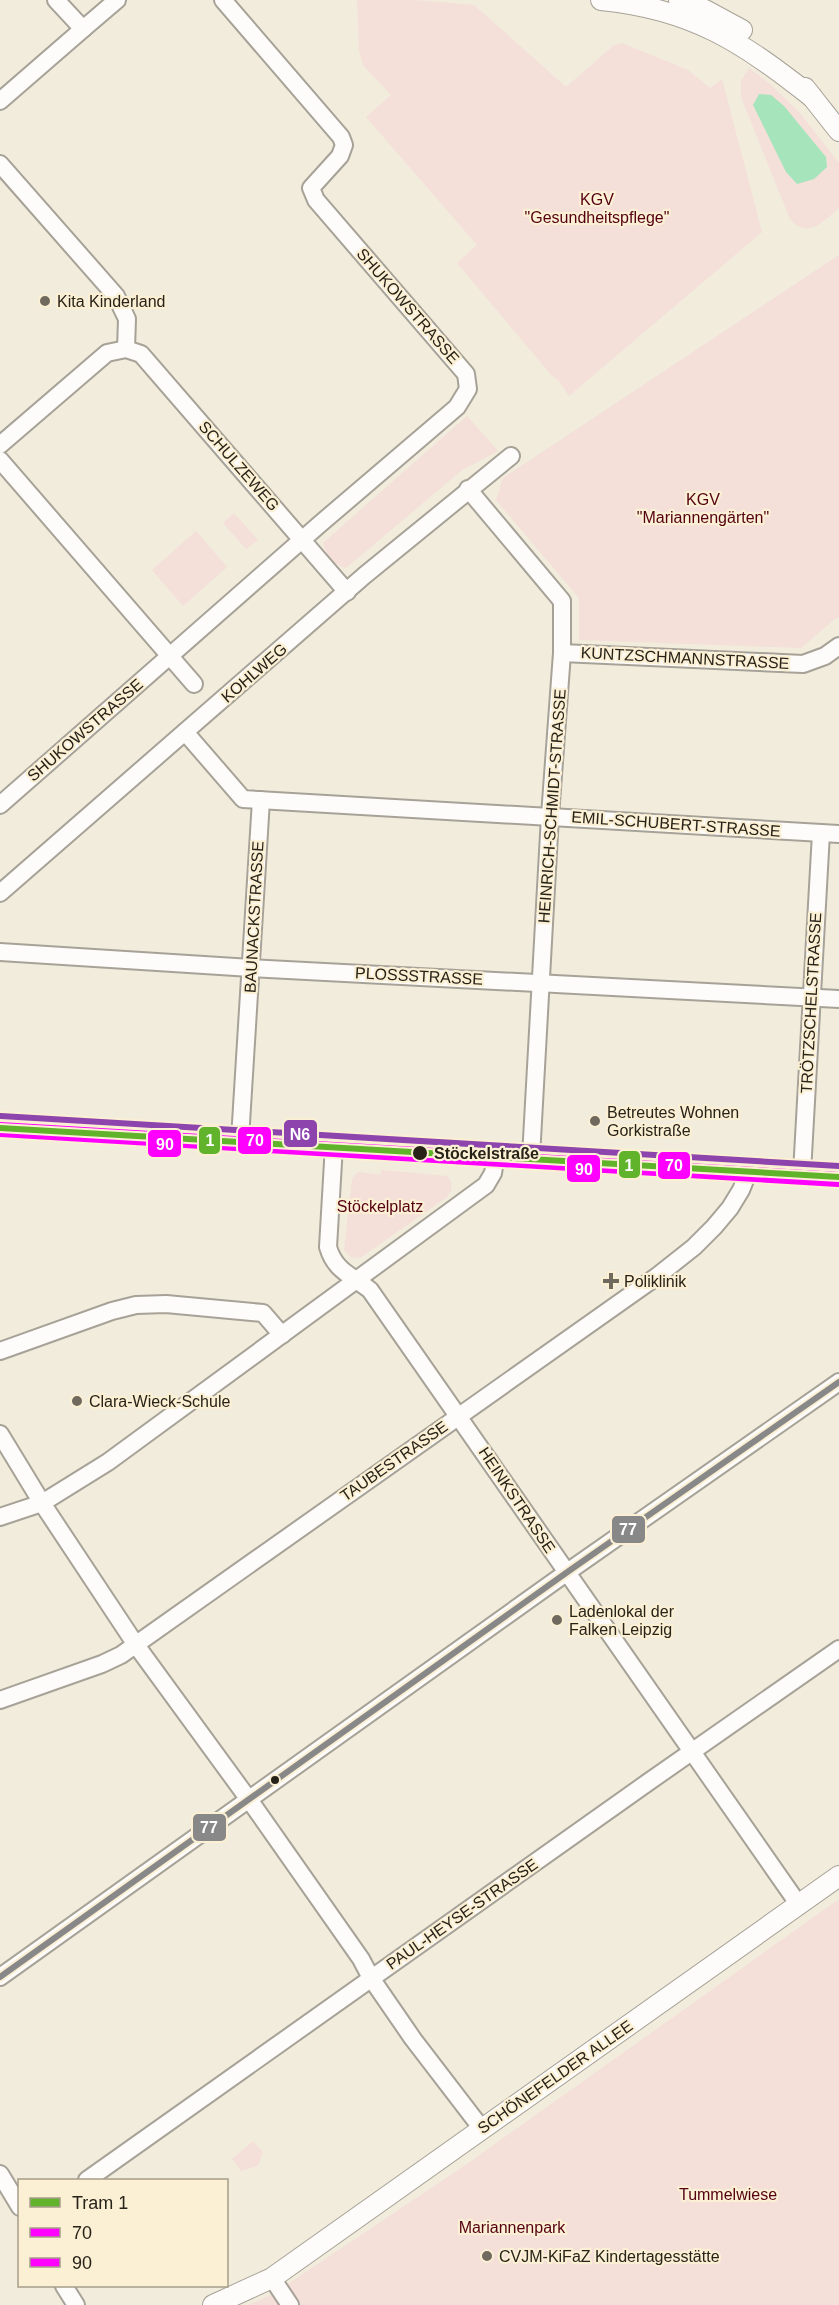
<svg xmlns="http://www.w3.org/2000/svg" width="839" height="2305" font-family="Helvetica,sans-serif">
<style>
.green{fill:#f4dfd9}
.water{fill:#a6e4bb}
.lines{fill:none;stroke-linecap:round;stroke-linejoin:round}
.minor-casing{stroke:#a7a297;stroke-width:20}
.major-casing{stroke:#a7a297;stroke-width:22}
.minor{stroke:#fdfcfa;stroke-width:16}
.major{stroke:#fdfcfa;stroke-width:20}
.bus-1-casing{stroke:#fbefd4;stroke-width:10}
.bus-2-casing{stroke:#fbefd4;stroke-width:10}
.bus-3-casing{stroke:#fbefd4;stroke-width:10}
.bus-4-casing{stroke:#fbefd4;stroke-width:10}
.bus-1{stroke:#f0f;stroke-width:6}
.bus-2{stroke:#f0f;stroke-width:6}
.bus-3{stroke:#888;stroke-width:6}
.bus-4{stroke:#8e44ad;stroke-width:6}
.tram-1-casing{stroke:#fbefd4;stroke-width:10}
.tram-1{stroke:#62b32c;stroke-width:6}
.poi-dot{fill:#6f695e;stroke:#fbefd4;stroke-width:2}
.stop-dot{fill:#282319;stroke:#fbefd4;stroke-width:2}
.labels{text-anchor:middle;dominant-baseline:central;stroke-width:4.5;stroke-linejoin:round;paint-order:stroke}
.park-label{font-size:16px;fill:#550012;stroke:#fbefd4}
.poi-label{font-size:16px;fill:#282319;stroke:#fbefd4;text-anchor:start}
.street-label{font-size:16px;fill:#282319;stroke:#fbefd4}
.stop-label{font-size:16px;font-weight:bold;fill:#282319;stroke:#fbefd4;text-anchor:start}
.line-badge{stroke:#fbefd4;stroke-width:2}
.badge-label{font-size:16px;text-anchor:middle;font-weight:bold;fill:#fff}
</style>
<rect width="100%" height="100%" fill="#f2ecdd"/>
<g class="green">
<path d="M357 0H416L474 5 566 87 614 45 622 43 688 70 710 88 722 79 762 232 569 396 558 380 552 376 457 263 477 245 366 117 391 95 363 65 359 51Z"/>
<path d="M749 68 769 83 799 112 839 163V208C823 221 809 240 790 219L741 97V81Z"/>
<path d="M839 255V618L835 619 801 648 579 640V598L496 500 503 478Z"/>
<path d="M467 416 498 451 462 470 346 568C332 564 327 556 323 543Z"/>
<path d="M234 513 258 540 246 549 223 523Z"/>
<path d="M196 531 227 567 183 606 152 570Z"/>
<path d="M381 1170 447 1176C453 1183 453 1189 447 1197L360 1258 351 1257 344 1250 352 1179 358 1172 381 1175Z"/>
<path d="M839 1899V2305H248L273 2294 467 2164Z"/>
<path d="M253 2141 263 2152 258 2166 241 2171 232 2159Z"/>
</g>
<path class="water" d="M759 94 771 95 784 106 826 157 827 167 814 179 797 184 786 172 753 105Z"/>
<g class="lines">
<g class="minor-casing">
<g id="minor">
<path d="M83 29 117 0"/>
<path d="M0 101 83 29 56 0"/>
<path d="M0 164 116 296 127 319 126 349"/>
<path d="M0 445 107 353 126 349 141 354 347 592"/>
<path d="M0 460 194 684"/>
<path d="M468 489 562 601V653L550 816 531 1157"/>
<path d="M562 653 803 664 825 656 839 646"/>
<path d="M185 732 243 799 839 834"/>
<path d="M0 805 320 524 457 407 468 389 466 374 316 200 311 188 340 156 344 145 341 137 223 0"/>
<path d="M0 893 365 575 511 456"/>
<path d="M0 952 251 968 839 999"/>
<path d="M240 1139 261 800"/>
<path d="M334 1145 328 1247C335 1271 351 1275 370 1290L799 1905"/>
<path d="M802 1173 821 833"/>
<path d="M0 1351 112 1311 136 1305 166 1304 263 1313 282 1335"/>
<path d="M0 1434 42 1503 136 1645 255 1808 361 1959 371 1978 413 2039 482 2129"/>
<path d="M0 1517 42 1503 108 1462 486 1185 493 1173 496 1155"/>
<path d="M0 1700 102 1664 121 1655 656 1277 694 1247 714 1227 730 1208 741 1190 749 1170"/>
<path d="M0 1977 566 1573 839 1382"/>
<path d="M0 2174 20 2207"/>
<path d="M87 2180 647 1783 839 1649"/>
<path d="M272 2278 290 2305"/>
<path d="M64 2286 76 2305"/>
</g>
</g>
<g class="major-casing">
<g id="major">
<path d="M601 0C693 9 742 42 812 97"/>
<path d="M679 0 705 10 742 30"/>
<path d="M805 88 839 131"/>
<path d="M0 1125 839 1175"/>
<path d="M213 2305 272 2278 839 1876"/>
</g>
</g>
<use href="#minor" class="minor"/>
<use href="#major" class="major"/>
<g class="bus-1-casing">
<path id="bus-1" d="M0 1125 839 1175"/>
</g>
<g class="bus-2-casing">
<path id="bus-2" d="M0 1134 838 1184"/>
</g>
<g class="bus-3-casing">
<path id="bus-3" d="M0 1977 566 1573 839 1382"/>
</g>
<g class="bus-4-casing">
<path id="bus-4" d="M1 1116 839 1166"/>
</g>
<use href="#bus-1" class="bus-1"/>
<use href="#bus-2" class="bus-2"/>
<use href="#bus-3" class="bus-3"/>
<use href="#bus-4" class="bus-4"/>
<g class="tram-1-casing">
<path id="tram-1" d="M0 1128 839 1177"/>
</g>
<use href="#tram-1" class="tram-1"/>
</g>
<g class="poi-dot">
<circle cx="45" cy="301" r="6"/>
<circle cx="595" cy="1121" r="6"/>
<path d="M608 1272h6v6h6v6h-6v6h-6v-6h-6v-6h6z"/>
<circle cx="77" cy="1401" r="6"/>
<circle cx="557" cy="1620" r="6"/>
<circle cx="487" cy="2256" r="6"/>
</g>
<g class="stop-dot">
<circle cx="420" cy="1153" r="8"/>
<circle cx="275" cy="1780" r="5"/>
</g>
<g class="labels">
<g class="park-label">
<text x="597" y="199">KGV<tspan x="597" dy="18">"Gesundheitspflege"</tspan></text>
<text x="703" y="499">KGV<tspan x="703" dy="18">"Mariannengärten"</tspan></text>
<text x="380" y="1206">Stöckelplatz</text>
<text x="728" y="2194">Tummelwiese</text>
<text x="512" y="2227">Mariannenpark</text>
</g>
<g class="poi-label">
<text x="57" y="301">Kita Kinderland</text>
<text x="607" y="1112">Betreutes Wohnen<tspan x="607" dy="18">Gorkistraße</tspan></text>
<text x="624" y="1281">Poliklinik</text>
<text x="89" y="1401">Clara-Wieck-Schule</text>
<text x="569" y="1611">Ladenlokal der<tspan x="569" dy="18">Falken Leipzig</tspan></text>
<text x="499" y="2256">CVJM-KiFaZ Kindertagesstätte</text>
</g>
<g class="street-label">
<text transform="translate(408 306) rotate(49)">SHUKOWSTRASSE</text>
<text transform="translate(239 466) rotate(49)">SCHULZEWEG</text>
<text transform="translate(685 658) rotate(3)">KUNTZSCHMANNSTRASSE</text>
<text transform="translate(254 673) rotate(-41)">KOHLWEG</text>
<text transform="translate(85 730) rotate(-41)">SHUKOWSTRASSE</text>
<text transform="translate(552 806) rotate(-86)">HEINRICH-SCHMIDT-STRASSE</text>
<text transform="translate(676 824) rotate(4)">EMIL-SCHUBERT-STRASSE</text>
<text transform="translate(254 917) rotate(-87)">BAUNACKSTRASSE</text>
<text transform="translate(419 976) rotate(3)">PLOSSSTRASSE</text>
<text transform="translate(811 1003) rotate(-87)">TRÖTZSCHELSTRASSE</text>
<text transform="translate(394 1461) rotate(-35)">TAUBESTRASSE</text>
<text transform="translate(517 1500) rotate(56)">HEINKSTRASSE</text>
<text transform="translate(462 1914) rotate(-35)">PAUL-HEYSE-STRASSE</text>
<text transform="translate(555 2077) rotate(-35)">SCHÖNEFELDER ALLEE</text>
</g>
<g class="stop-label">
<text x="434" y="1153">Stöckelstraße</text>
</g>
</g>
<g class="line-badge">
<rect x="283" y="1119" width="35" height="29" rx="6" fill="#8e44ad"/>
<rect x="237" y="1126" width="35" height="29" rx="6" fill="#f0f"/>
<rect x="198" y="1126" width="23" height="29" rx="6" fill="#62b32c"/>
<rect x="147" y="1129" width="35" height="29" rx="6" fill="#f0f"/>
<rect x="618" y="1150" width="23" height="29" rx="6" fill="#62b32c"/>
<rect x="657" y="1151" width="34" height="29" rx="6" fill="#f0f"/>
<rect x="566" y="1154" width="35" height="29" rx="6" fill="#f0f"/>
<rect x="611" y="1515" width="35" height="29" rx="6" fill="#888"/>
<rect x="192" y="1813" width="35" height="29" rx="6" fill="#888"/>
</g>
<g class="badge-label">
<text x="300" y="1140">N6</text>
<text x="255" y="1146">70</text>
<text x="210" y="1146">1</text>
<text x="165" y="1150">90</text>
<text x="629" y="1171">1</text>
<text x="674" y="1171">70</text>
<text x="584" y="1175">90</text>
<text x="628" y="1535">77</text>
<text x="209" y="1833">77</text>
</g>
<rect x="18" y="2179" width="210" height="108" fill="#fbefd4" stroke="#a79d89" stroke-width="1.5"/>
<rect x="30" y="2198" width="30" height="9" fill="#62b32c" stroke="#a79d89" stroke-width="1.5"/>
<text x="72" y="2209" font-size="18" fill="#282319">Tram 1</text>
<rect x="30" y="2228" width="30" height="9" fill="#ff00ff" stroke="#a79d89" stroke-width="1.5"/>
<text x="72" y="2239" font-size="18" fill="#282319">70</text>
<rect x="30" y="2258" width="30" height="9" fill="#ff00ff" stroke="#a79d89" stroke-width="1.5"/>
<text x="72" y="2269" font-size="18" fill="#282319">90</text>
</svg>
